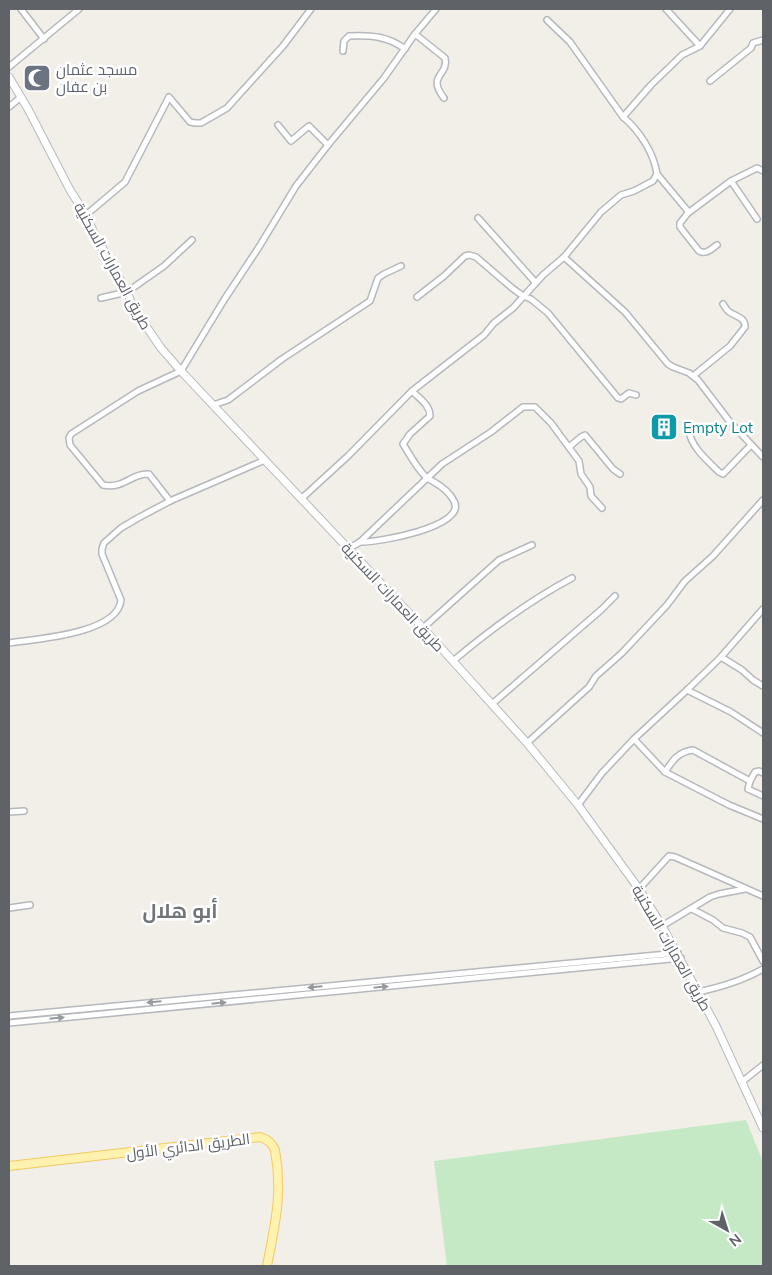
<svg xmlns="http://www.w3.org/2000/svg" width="772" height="1275" font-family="Mulish,Cairo,sans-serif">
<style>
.green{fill:#c5e8c5}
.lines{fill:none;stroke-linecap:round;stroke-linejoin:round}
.street-casing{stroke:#b5b8bc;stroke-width:8}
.secondary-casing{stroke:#b6babf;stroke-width:9}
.primary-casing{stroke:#f2c960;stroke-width:10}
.street{stroke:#fff;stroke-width:5}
.secondary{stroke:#fff;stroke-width:7}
.primary{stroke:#fff2af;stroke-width:8}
.oneway{fill:#979a9d}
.labels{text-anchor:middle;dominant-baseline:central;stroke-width:5;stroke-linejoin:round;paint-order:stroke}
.worship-label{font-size:15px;fill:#5b616d;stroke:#fff;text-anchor:start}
.street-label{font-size:15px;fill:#5f6368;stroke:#fff}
.culture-label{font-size:15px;fill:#0d838f;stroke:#fff;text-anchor:start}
.district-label{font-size:20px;font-weight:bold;fill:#70757a;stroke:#fff}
</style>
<rect width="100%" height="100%" fill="#f1efe8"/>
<path class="green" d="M746 1120 763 1162V1266H447L434 1161Z"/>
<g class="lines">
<g class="street-casing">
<g id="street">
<path d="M21 9 44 39"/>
<path d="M666 9 700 46"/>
<path d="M547 20 570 42 623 117"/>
<path d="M415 34 445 58C449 76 426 75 444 98"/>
<path d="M343 51 344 41 349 36C370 35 388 36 405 49"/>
<path d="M9 67 79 9"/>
<path d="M710 81 751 48 753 43 763 40"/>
<path d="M9 107 21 97"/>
<path d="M278 125 291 141 309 126 328 145"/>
<path d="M657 174 687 210 688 213 680 223V227L699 251C706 255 711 249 717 245"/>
<path d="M731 181 757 219"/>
<path d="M688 213 731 181 757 168 763 171"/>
<path d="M86 215 125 182 169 97 190 122 195 123H201L227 108 283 46 311 9"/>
<path d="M478 218 536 283"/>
<path d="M564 257 625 312 668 364 673 367 689 373 698 380 730 422 763 457"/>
<path d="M417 297 444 276 465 256 469 255 476 257 512 288 523 296 531 299 548 313 618 398 621 399 629 393 636 395"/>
<path d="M101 298 127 292 164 266 192 240"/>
<path d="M693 376 730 346 745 327C745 316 735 317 728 311 726 309 725 307 723 304"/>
<path d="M213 405 228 400 282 359 370 301 378 278 384 274 401 266"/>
<path d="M689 431C691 447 708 461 719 472L723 474 751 445"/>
<path d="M569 447 581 437 585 435 613 469 620 474"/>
<path d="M301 499 348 456 412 391 484 335 494 323 513 308 543 275 564 257 601 212 621 195 634 191 653 181 657 174C654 153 639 130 623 117L651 85 682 55 700 46 730 9"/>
<path d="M170 501 149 474C131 473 125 489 103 485L70 445 69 438 71 434 138 391 181 371 224 300 259 247 296 186 328 145 384 78 415 34 436 9"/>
<path d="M360 542C375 543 468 527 454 501 450 493 441 486 434 482 431 480 427 479 425 476 416 467 410 455 403 444L410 434 430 416C430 405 420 399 412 391"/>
<path d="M348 549 360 542 442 464 491 432 523 407H535L551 423 579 461 581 474 590 487 591 496 602 508"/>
<path d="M423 628 499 560 532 545"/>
<path d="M9 643C35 639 118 634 121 600L102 554V549L104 543 121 528 138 518 170 501 265 460"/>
<path d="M721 657 742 670 753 680 763 686"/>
<path d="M453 661C491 629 527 602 572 578"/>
<path d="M687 690 731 712 763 733"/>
<path d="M492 704 601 610 615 596"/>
<path d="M634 739 665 772 729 805 763 819"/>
<path d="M527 743 589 687 596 676 622 653 667 605 685 581 713 556 763 500"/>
<path d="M665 772C673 760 678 752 693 750L750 781 755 772 759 771 763 773"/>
<path d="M750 781 748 789 763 796"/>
<path d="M578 805 602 773 634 739 687 690 721 657 763 609"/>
<path d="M9 812 24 811"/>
<path d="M639 889 669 856 675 857 763 896"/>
<path d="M9 908 30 905"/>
<path d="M692 909 713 920 723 928 742 933 750 937 763 961"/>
<path d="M662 926 710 897 719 894 745 889"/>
<path d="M698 992C722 987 742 981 763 969"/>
<path d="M9 1016 678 953"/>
<path d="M9 1023 681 958"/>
<path d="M743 1081 763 1065"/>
</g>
</g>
<g class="secondary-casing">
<path id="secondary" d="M9 77 28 109 70 190 86 215 94 233 127 292 133 307 161 348 181 371 423 628 527 743 578 805 639 889 662 926 716 1026 763 1128"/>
</g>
<g class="primary-casing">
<path id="primary" d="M9 1166 260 1137C267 1139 272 1143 275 1150 283 1194 275 1224 267 1266"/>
</g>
<use href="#street" class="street"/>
<use href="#secondary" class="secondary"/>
<use href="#primary" class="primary"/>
</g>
<defs><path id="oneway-solid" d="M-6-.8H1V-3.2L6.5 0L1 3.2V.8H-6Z" transform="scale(1.25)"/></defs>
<g class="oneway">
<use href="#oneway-solid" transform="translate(315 987) rotate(175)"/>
<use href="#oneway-solid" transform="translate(381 987) rotate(-6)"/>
<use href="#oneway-solid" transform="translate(154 1002) rotate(175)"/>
<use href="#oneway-solid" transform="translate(219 1003) rotate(-6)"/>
<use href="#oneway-solid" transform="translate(57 1018) rotate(-6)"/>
</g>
<defs>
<g id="mosque-square" transform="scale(1.4375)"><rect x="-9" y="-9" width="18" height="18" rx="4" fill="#6b7280" stroke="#fff"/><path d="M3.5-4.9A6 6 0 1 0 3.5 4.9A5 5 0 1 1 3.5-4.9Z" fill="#fff"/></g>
<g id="building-square" transform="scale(1.4375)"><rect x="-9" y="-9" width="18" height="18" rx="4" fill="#0f9aa8" stroke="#fff"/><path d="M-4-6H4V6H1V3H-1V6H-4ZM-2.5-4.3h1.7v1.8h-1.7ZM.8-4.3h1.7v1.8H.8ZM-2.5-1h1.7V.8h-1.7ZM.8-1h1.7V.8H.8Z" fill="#fff"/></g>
</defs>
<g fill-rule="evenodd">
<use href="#mosque-square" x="37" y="78"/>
<use href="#building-square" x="664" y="427"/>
</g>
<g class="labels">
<g class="worship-label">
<text x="56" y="69">مسجد عثمان<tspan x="56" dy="17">بن عفان</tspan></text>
</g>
<g class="street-label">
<text transform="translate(113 266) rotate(61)">طريق العمارات السكنية</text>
<text transform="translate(393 597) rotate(47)">طريق العمارات السكنية</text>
<text transform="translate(672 948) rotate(60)">طريق العمارات السكنية</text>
<text transform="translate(188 1146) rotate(-7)">الطريق الدائري الأول</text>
</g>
<g class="culture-label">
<text x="683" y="427">Empty Lot</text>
</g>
<g class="district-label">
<text x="180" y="910">أبو هلال</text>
</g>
</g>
<rect width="772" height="1275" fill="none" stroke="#5f6368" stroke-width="20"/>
<g transform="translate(727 1230) rotate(141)" stroke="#ffffff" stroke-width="4" paint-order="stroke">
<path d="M0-4L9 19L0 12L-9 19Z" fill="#5f6368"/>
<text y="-8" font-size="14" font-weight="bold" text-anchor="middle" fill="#5f6368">N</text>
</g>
</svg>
